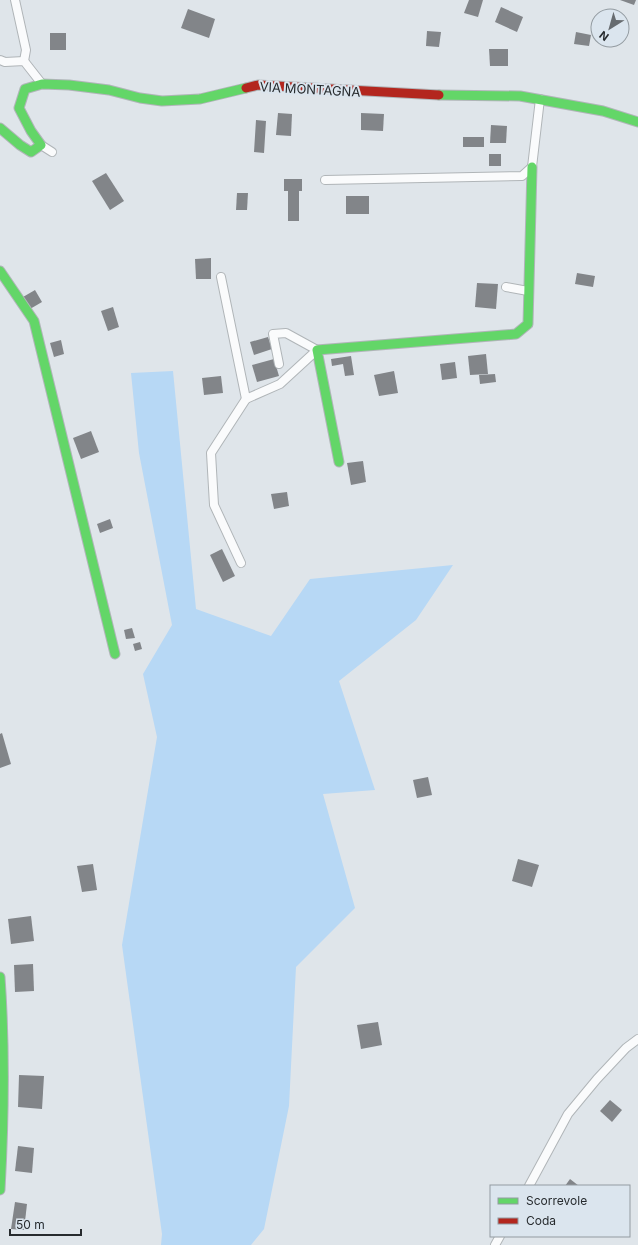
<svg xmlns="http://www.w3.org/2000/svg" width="638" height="1245" font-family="Inter,sans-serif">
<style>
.green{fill:#b7d8f5}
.building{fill:#828589}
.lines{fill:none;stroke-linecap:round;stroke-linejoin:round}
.street-casing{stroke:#b0b5b8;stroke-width:10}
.fast-casing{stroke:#b0b5b8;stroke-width:11}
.jam-casing{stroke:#b0b5b8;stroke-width:11}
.street{stroke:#fafbfc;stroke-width:8}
.fast{stroke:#63d668;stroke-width:9}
.jam{stroke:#b3261e;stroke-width:9}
.labels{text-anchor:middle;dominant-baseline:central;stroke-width:4;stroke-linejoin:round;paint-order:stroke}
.street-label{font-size:13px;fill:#272b2e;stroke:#dbe5ee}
</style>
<rect width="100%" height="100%" fill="#dfe5ea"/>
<path class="green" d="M173 371 196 609 271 636 310 579 453 565 416 620 339 681 375 790 323 794 355 908 296 967 289 1106 264 1229 251 1245H161L162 1234 122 945 157 737 143 674 172 625 139 453 131 373Z"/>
<g class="building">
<path d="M469 0H483L478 17 464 13Z"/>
<path d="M620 0H636L634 5Z"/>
<path d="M501 7 523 17 517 32 495 22Z"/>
<path d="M188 9 215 19 209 38 181 28Z"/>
<path d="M427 31 441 32 439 47 426 46Z"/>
<path d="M576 32 591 35 589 46 574 44Z"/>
<rect x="50" y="33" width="16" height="17"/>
<path d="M489 49H508V66H490Z"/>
<path d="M278 113 292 114 291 136 276 135Z"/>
<path d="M361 113 384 114 383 131 361 130Z"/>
<path d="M256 120 266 121 264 153 254 152Z"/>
<path d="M491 125 507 126 506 143H490Z"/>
<rect x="463" y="137" width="21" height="10"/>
<rect x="489" y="154" width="12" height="12"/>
<path d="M106 173 124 201 110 210 92 181Z"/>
<path d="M284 179H302V191H299V221H288V191H284Z"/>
<path d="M237 193H248L247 210H236Z"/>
<rect x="346" y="196" width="23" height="18"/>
<path d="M211 258V279H196L195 259Z"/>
<path d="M577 273 595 276 593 287 575 284Z"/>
<path d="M477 283 498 284 496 309 475 307Z"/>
<path d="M35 290 42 302 30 309 23 297Z"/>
<path d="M113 307 119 327 108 331 101 311Z"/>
<path d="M268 337 272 349 254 355 250 342Z"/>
<path d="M61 340 64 354 54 357 50 343Z"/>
<path d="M486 354 488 374 470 375 468 356Z"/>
<path d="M351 356 354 375 345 376 343 364 332 366 331 359Z"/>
<path d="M274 359 279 376 257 382 252 365Z"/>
<path d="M455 362 457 378 442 380 440 364Z"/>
<path d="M394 371 398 393 379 396 374 375Z"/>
<path d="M495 374 496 382 480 384 479 375Z"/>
<path d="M221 376 223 393 204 395 202 378Z"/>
<path d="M91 431 99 452 81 459 73 438Z"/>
<path d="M363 461 366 482 351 485 347 463Z"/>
<path d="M287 492 289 506 274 509 271 494Z"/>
<path d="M110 519 113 528 100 533 97 524Z"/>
<path d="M222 549 235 576 223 582 210 555Z"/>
<path d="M132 628 135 638 126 639 124 630Z"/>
<path d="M140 642 142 649 135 651 133 644Z"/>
<path d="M2 733 11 764 0 768V734Z"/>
<path d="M428 777 432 795 417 798 413 780Z"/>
<path d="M518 859 539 865 532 887 512 881Z"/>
<path d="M93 864 97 890 82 892 77 866Z"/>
<path d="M31 916 34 941 11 944 8 919Z"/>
<path d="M33 964 34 991 15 992 14 965Z"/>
<path d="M378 1022 382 1045 361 1049 357 1025Z"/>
<path d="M19 1075 44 1076 42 1109 18 1107Z"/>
<path d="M610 1100 622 1110 612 1122 600 1111Z"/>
<path d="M18 1146 34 1148 32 1173 15 1171Z"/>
<path d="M570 1179 579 1186H565Z"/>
<path d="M15 1202 27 1204 24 1230 11 1229Z"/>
</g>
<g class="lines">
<g class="street-casing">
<g id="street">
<path d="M15 0 26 50 24 61"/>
<path d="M0 60 5 62 24 61 42 84"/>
<path d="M41 145 52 152"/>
<path d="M325 180 522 176 532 167 540 99"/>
<path d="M221 277 246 399 280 384 317 350 286 333 273 334 279 364"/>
<path d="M506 287 528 291"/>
<path d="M241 563 214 505 211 453 246 399"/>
<path d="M529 1186 568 1114 597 1079 626 1048 638 1039"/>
<path d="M495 1245 500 1236"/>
</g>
</g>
<g class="fast-casing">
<g id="fast">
<path d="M439 95 520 96 603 111 638 122"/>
<path d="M0 128 20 145 31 152 41 145 31 131 19 108 25 89 42 84 69 85 109 90 140 98 162 101 200 99 246 88"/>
<path d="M0 271 34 321 115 654"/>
<path d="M339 462 317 350 516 334 528 324 532 167"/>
<path d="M0 977C5 1048 4 1119 0 1190"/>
</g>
</g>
<g class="jam-casing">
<path id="jam" d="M246 88 258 85 439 95"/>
</g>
<use href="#street" class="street"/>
<use href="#fast" class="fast"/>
<use href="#jam" class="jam"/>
</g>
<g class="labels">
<g class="street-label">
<text transform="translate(310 89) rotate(3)">VIA MONTAGNA</text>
</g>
</g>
<rect x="490" y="1185" width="140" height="52" fill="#dbe5ee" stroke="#939ba1"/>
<rect x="498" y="1198" width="20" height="6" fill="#63d668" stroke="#939ba1"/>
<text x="526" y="1205" font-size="12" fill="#272b2e">Scorrevole</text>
<rect x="498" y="1218" width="20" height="6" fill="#b3261e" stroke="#939ba1"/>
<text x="526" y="1225" font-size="12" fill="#272b2e">Coda</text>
<g transform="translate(610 28) rotate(217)"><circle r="19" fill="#dbe5ee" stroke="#939ba1"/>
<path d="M0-3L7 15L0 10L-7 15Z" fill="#676c70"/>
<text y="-6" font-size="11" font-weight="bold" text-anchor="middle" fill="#272b2e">N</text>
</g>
<path d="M10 1229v6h71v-6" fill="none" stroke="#272b2e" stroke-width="2"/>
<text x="16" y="1229" font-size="12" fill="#272b2e" stroke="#dbe5ee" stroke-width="3" paint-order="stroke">50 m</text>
</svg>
